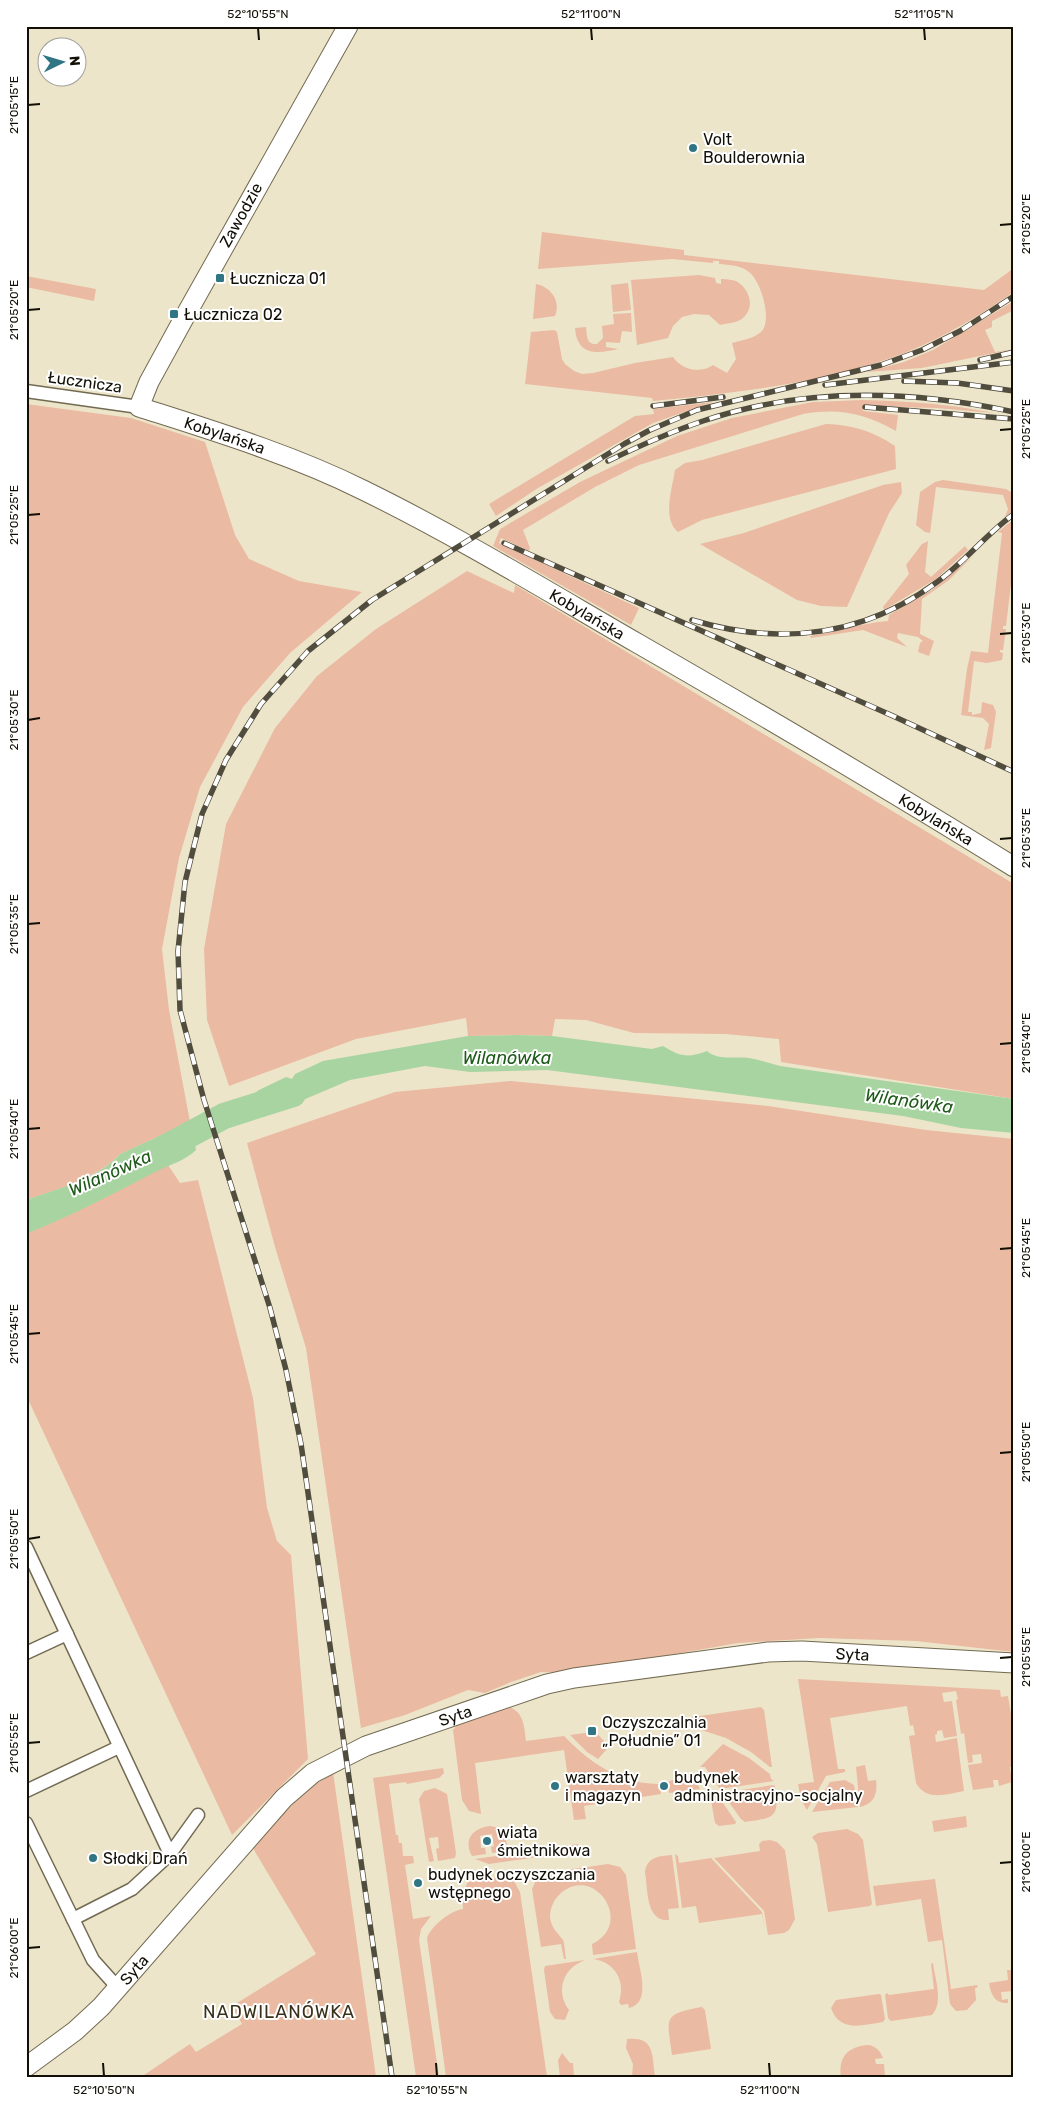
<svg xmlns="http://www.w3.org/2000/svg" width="1040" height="2103" font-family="Rubik,sans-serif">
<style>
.green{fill:#eabaa3}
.water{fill:#a7d4a1}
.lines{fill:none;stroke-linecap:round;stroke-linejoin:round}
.river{stroke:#a7d4a1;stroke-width:26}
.street-casing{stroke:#726a52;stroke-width:15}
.secondary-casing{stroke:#726a52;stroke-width:21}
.street{stroke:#fff;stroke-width:12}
.secondary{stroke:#fff;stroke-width:19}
.rail-casing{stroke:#514d3e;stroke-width:5.5}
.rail{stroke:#fff;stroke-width:4;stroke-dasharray:11;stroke-linecap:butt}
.ticks{fill:none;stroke:#120f06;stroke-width:2}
.poi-dot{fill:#307584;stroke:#fff;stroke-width:2}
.labels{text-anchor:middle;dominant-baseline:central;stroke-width:4;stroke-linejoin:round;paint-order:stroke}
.poi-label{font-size:16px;fill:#120f06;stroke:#fff;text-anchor:start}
.street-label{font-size:16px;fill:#120f06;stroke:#fff}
.water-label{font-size:18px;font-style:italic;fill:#1e5a19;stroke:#fff}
.neighbourhood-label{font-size:18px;letter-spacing:1px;fill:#38311a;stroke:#fff}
.neatline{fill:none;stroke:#120f06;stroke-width:2}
.ticks-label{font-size:12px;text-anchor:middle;fill:#120f06}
</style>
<rect width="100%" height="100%" fill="#ede5c9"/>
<g class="green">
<path d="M542 232 684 250V255L984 290 1014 268V292C980 315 945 337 907 352 826 384 739 392 653 401L652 398 525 384 531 332 554 330 557 332 562 359 565 364 574 371 582 374 593 373 635 363 673 357C682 370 700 374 713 365L727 373 736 359 732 343C742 340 753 339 761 332 773 321 761 281 749 272 741 265 729 265 719 264V261H713V263L672 259 538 269Z"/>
<path d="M699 275 715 278 716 283 721 284V279C726 279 733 280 736 281 749 288 756 307 743 318 737 323 728 323 720 325L709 315 694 314 682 317 673 326 668 338 637 345 631 280Z"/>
<path d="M26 276 96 289 94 301 26 287Z"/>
<path d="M628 283 631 310 613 312 611 285Z"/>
<path d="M536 284C551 287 561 301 555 316L533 319Z"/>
<path d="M1014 301V310L992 321V327L985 330 995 352 1014 349 922 368 866 372 904 362 933 350Z"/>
<path d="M631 313 632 332 622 331 620 343 606 342V347L618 349C597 354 577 356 575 328L586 327C587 335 586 345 597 344L603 338 602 326 614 324 613 314Z"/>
<path d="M862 400C907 401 950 404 994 413L936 408 863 406V411L898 415 896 431C863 413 840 408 803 414L639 465 595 487 523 530 530 548 529 551 501 538 499 543 639 608 631 625 493 546 500 529 580 482 677 436 732 418 813 402Z"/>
<path d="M713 402 653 423 538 488 496 516 489 504 635 416 654 414 653 409Z"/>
<path d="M26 404 131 418 205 442 235 535 249 559 299 581 362 592 290 653 243 707 200 787 179 858 162 949 169 1010 190 1122 120 1154C98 1178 56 1190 26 1200Z"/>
<path d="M826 424C853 425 873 431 895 446L896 469 702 520 678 532C662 519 672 489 675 470L685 463 702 460Z"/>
<path d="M943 480 1006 489 1014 494V511L1005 517 1008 509 1003 495 936 487 930 533 925 532 916 525 920 492 935 482Z"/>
<path d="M901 482 902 493 889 513 847 607 821 606 797 600 700 544 744 533 883 485Z"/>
<path d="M1014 519V559L1006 626H1003V629H1006L1003 650H1000V652L1003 653 1002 660 987 663 974 661 968 712H972V715L981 713 982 702 993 705 996 712 991 748 984 750 989 724 983 718 961 715 967 669 971 651 988 653 1002 533 998 532Z"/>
<path d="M928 541 925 572 931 577 965 546 968 550 936 579 884 610 883 607 909 574 906 565 922 544Z"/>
<path d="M973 556 949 580 922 599 920 634 934 641 929 656 918 652 920 643 923 641 918 637 898 633 897 638 907 647 863 630 811 638 810 636C837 632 861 623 888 621L889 615 932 590Z"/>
<path d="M467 571 514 593 515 585 1014 884V1099L781 1062 779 1039 725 1034 634 1033 586 1020 555 1019 552 1036 517 1035 468 1036 466 1018 356 1039 229 1086 207 1020 204 949 226 824 275 728 317 676 376 629Z"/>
<path d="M511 1081 768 1106 926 1130 1014 1139V1652L916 1641 819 1638 738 1643 567 1673 541 1672 511 1682 485 1693 468 1690 405 1715 361 1728 306 1348 275 1247 247 1143 395 1092Z"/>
<path d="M168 1165 180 1183 198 1180 253 1398 267 1508 277 1541 291 1555 308 1759 232 1835 26 1395V1234L71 1214Z"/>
<path d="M798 1679 1000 1690 1001 1697 1008 1696 1014 1733V1766L1010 1767 1012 1782 999 1786 998 1780H993L994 1787 973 1790 968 1765 982 1763 981 1754 972 1755 973 1762 968 1763 964 1733 961 1734 956 1700 958 1699 956 1691 942 1693 944 1702 952 1701 957 1736 944 1738 942 1730 937 1731V1734L935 1735 936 1742 957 1738 964 1791C947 1794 927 1802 916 1783L909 1736 915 1735 913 1725 910 1726 907 1706 830 1718 838 1769H845V1772L826 1776 807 1810 801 1800 798 1784 814 1782Z"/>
<path d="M507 1706C524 1712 524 1725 526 1741L564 1736C590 1763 620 1784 659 1784L661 1794 584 1806 586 1819 574 1820 564 1750 475 1763 481 1814 469 1811 462 1800 453 1730 460 1722Z"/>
<path d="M761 1707 764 1710 772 1767H770L751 1752 726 1738 683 1724 686 1718Z"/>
<path d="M592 1732H596L607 1745V1749L598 1759 587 1752 570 1735Z"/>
<path d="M723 1744 749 1758 770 1774 771 1779 774 1781 720 1789 705 1767H700Z"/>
<path d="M865 1765 868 1781 876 1780C878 1794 874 1804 860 1807L856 1767Z"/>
<path d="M443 1768 444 1773 439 1778 407 1784 406 1782 389 1784 396 1835H398L399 1843H402L403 1856H413L414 1863 405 1865 413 1919 431 1916 421 1929 419 1940 439 2077H416L373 1778Z"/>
<path d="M333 1772 376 2077H141L190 2044 196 2052 242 2024 232 2006 316 1954 254 1850 253 1845 307 1790Z"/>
<path d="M692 1773 700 1789 669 1793 667 1782Z"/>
<path d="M845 1780 854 1785 858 1807 812 1812 830 1782Z"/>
<path d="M773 1785 775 1786C780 1818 774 1818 745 1822L741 1819 725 1797 728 1792Z"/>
<path d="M435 1788 447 1794 456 1853 455 1858 438 1861 436 1849 439 1848 438 1837 429 1838 434 1861 429 1862 419 1799 424 1791Z"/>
<path d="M716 1793 736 1822 735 1824 719 1826 715 1823 710 1794Z"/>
<path d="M966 1816 967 1827 934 1832 932 1821Z"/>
<path d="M490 1826C505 1828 506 1838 508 1851L492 1853 491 1847 494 1846 492 1834 480 1836 481 1848H485L486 1854 472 1856C463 1839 473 1828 490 1826Z"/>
<path d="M847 1829 858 1834 863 1840 872 1904 870 1906 828 1912 817 1844 812 1837 818 1833Z"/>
<path d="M770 1840 777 1842 785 1850 795 1919 789 1930 784 1933 768 1935 764 1911 714 1858 760 1851 759 1844 762 1841Z"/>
<path d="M578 1844V1851L489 1864 475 1859Z"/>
<path d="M675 1854 678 1856 679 1863 711 1858 762 1912 766 1936 762 1914 699 1923 696 1906 682 1908Z"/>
<path d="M672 1855 679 1908 668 1909 669 1920C645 1922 648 1888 645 1872 647 1857 659 1856 672 1855Z"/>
<path d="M608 1864 620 1867 626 1875 636 1949 593 1955 592 1944C635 1924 595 1864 561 1893 554 1899 550 1908 550 1917 551 1928 557 1932 563 1940 565 1945 565 1954 566 1959H564L561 1944 541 1947 532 1889 537 1878 545 1873Z"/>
<path d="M505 1876 514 1881 520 1892 547 2077H446L427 1938C432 1925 450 1911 463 1909L462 1894 468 1882Z"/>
<path d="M935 1879 951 1989 977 1985 978 1987 975 1988 976 2000 967 2010 956 2011 950 2004 942 1940 928 1942 921 1899 876 1906 873 1886Z"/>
<path d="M637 1952C639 1969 652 2003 629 2008L628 2004 621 2005 619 2002C626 1981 615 1962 593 1959Z"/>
<path d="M585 1960C563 1968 555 1991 569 2010L565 2020 555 2019 550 2012 544 1970 545 1966Z"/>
<path d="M933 1963C935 1979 944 2002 932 2015L891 2021 888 2018 885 1995 887 1993 889 1995 934 1989 931 1964Z"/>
<path d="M1007 1970H1014V1991L1001 1992 1002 2000 1008 1999V2003C995 2004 991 1995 989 1983L1008 1980Z"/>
<path d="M879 1994 881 1995 885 2019 883 2022C862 2025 840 2033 831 2008L836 2000Z"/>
<path d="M702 2007 705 2010 711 2049 672 2055C667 2018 662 2014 702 2007Z"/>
<path d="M627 2039C655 2036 652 2055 655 2077H632L633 2064 626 2048Z"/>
<path d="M869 2045C877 2047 880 2051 883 2058L875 2059 876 2064H884L885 2077H841C838 2056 849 2046 869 2045Z"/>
<path d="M562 2053 570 2063H573L574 2077H560L558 2060Z"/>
</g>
<g class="water">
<path d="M517 1035 552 1036 652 1049 663 1046C681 1057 688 1058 707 1051 718 1061 735 1056 749 1058 759 1060 770 1063 780 1066L1014 1099V1133L961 1128 903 1116 547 1070 470 1072 425 1066 350 1080 263 1117 257 1091 286 1077 292 1079 295 1074 323 1061 468 1036Z"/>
<path d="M190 1122 196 1150C185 1161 169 1165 155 1172 113 1194 71 1216 26 1234V1200C57 1189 98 1179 120 1154Z"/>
</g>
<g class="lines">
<path class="river" d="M161 1150 224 1116 293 1094"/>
<g class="street-casing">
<g id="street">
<path d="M26 391 139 407"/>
<path d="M26 1547 170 1854"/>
<path d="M26 1653 67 1634"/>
<path d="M26 1791 119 1747"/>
<path d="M26 1823 93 1960 119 1989"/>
<path d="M73 1919 132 1889 170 1854 198 1815"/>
</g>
</g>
<g class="secondary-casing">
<g id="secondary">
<path id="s1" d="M348 26 184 318 149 382 139 407C214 431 293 455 363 490 457 536 547 591 637 643 764 716 890 790 1014 867"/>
<path id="s2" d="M26 2067 75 2031 101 2007 284 1798 313 1773 366 1746 547 1684 574 1678 768 1652 802 1651 1014 1663"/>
</g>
</g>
<use href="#street" class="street"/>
<use href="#secondary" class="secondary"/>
<g class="rail-casing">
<g id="rail">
<path d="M980 360 1014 352"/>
<path d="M904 381 957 383 1014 391"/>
<path d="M825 385 1014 362"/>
<path d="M653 406 723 397"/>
<path d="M865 407 1014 419"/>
<path d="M608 461C639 446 670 432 703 421 803 387 911 390 1014 412"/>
<path d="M504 543 893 716 1014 772"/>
<path d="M692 620C779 646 863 637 937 582 965 562 986 534 1014 514"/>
<path d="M392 2077 301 1444 286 1370 270 1308 204 1100 180 1010 178 951 185 882 202 814 226 760 261 704 308 651 372 600 624 444 650 430 697 410 881 365 922 350 960 331 1014 296"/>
</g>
</g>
<use href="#rail" class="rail"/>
</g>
<path class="ticks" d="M258 28 259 40M591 28 592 40M924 28 925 40M28 105 40 104M1000 225 1012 224M28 310 40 309M1000 430 1012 429M28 515 40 514M1000 634 1012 633M28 720 40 718M1000 839 1012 838M28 924 40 923M1000 1044 1012 1043M28 1129 40 1128M1000 1249 1012 1248M28 1334 40 1333M1000 1453 1012 1452M28 1539 40 1537M1000 1658 1012 1657M28 1743 40 1742M1000 1863 1012 1862M28 1948 40 1947M103 2063 104 2076M436 2063 437 2076M769 2063 770 2076"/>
<g class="poi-dot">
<circle cx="693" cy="148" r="5"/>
<rect x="215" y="273" width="10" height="10" rx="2.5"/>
<rect x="169" y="309" width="10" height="10" rx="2.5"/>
<rect x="587" y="1726" width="10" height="10" rx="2.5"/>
<circle cx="555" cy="1786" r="5"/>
<circle cx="664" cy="1786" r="5"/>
<circle cx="487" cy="1841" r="5"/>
<circle cx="93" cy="1858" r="5"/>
<circle cx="418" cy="1883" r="5"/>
</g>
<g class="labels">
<g class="poi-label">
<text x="703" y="139">Volt<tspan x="703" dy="18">Boulderownia</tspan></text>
<text x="230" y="278">Łucznicza 01</text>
<text x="184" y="314">Łucznicza 02</text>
<text x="602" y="1722">Oczyszczalnia<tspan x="602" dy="18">„Południe” 01</tspan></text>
<text x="565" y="1777">warsztaty<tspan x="565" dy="18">i magazyn</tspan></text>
<text x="674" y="1777">budynek<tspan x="674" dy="18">administracyjno-socjalny</tspan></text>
<text x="497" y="1832">wiata<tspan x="497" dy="18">śmietnikowa</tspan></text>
<text x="103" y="1858">Słodki Drań</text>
<text x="428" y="1874">budynek oczyszczania<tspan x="428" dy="18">wstępnego</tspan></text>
</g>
<g class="street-label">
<text transform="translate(241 215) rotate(-61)">Zawodzie</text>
<text transform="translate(85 382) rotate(8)">Łucznicza</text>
<text stroke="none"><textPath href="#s1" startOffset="525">Kobylańska</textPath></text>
<text stroke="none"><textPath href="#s1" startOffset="930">Kobylańska</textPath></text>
<text stroke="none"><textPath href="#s1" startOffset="1335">Kobylańska</textPath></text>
<text stroke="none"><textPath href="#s2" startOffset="971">Syta</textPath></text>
<text stroke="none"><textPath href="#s2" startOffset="566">Syta</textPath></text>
<text stroke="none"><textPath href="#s2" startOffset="146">Syta</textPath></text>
</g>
<g class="water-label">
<text x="507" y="1058">Wilanówka</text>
<text transform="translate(909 1101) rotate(8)">Wilanówka</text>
<text transform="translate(110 1173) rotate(-24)">Wilanówka</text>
</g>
<g class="neighbourhood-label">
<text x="279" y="2012">NADWILANÓWKA</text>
</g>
</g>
<rect width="1040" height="2103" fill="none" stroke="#ffffff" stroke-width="55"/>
<g transform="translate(62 62) rotate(85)"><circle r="24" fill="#ffffff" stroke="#a09f9b"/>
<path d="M0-4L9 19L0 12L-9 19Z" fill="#307584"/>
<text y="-8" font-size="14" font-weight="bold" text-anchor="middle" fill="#120f06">N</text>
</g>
<rect x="28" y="28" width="984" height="2048" class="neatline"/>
<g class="ticks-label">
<text x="258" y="18">52°10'55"N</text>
<text x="591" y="18">52°11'00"N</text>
<text x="924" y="18">52°11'05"N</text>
<text transform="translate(14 105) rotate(-90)" y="4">21°05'15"E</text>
<text transform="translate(1026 224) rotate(-90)" y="4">21°05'20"E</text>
<text transform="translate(14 310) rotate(-90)" y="4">21°05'20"E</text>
<text transform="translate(1026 429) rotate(-90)" y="4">21°05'25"E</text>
<text transform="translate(14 515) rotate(-90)" y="4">21°05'25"E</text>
<text transform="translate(1026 633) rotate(-90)" y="4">21°05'30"E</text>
<text transform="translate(14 720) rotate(-90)" y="4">21°05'30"E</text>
<text transform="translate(1026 838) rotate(-90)" y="4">21°05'35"E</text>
<text transform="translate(14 924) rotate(-90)" y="4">21°05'35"E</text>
<text transform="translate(1026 1043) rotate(-90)" y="4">21°05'40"E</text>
<text transform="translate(14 1129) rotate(-90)" y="4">21°05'40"E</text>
<text transform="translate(1026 1248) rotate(-90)" y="4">21°05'45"E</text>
<text transform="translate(14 1334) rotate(-90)" y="4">21°05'45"E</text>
<text transform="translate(1026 1452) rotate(-90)" y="4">21°05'50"E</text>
<text transform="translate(14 1539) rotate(-90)" y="4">21°05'50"E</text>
<text transform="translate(1026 1657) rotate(-90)" y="4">21°05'55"E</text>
<text transform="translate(14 1743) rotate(-90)" y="4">21°05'55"E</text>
<text transform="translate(1026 1862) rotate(-90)" y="4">21°06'00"E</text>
<text transform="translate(14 1948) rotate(-90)" y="4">21°06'00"E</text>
<text x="104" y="2094">52°10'50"N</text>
<text x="437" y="2094">52°10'55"N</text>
<text x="770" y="2094">52°11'00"N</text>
</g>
</svg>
